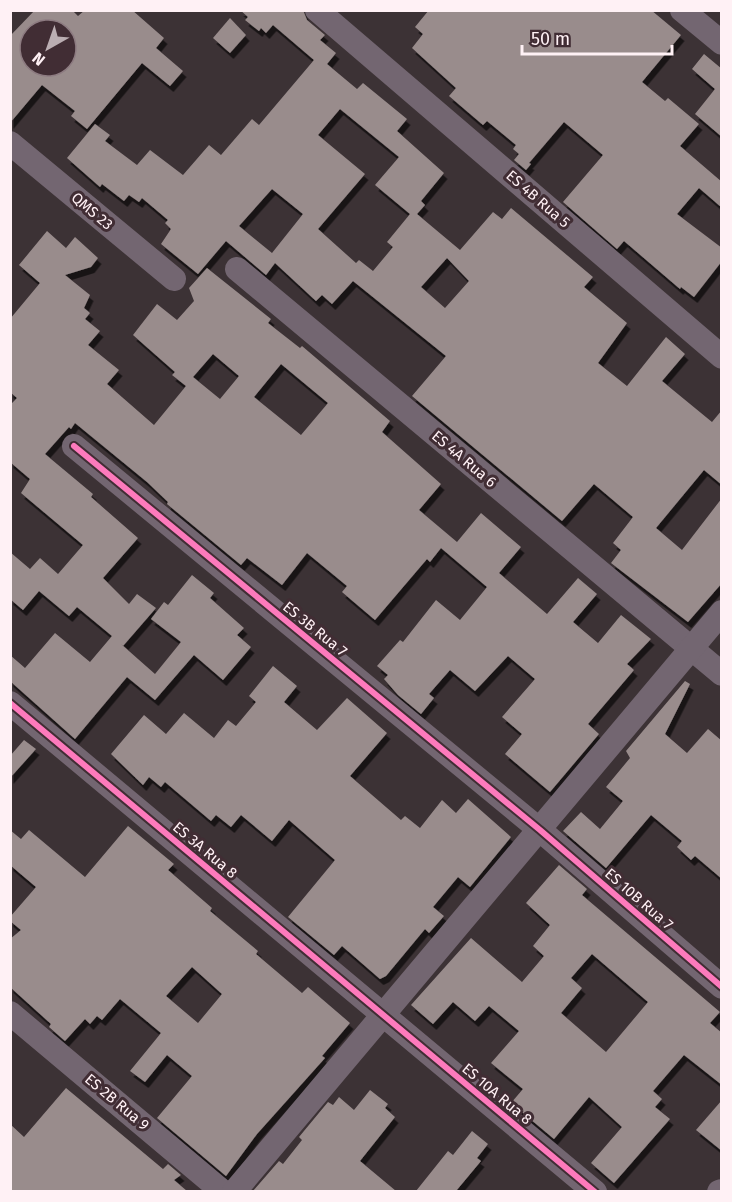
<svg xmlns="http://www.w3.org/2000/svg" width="732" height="1202" font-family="'Fira Sans',sans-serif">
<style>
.building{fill:#998c8c;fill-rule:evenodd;filter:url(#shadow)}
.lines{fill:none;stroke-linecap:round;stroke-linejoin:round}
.minor{stroke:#736671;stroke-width:24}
.cycleway-casing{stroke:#412d34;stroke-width:10}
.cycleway{stroke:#fd7abc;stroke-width:6}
.labels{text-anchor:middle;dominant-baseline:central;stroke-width:6;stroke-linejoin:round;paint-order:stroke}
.street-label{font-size:15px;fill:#fff1f5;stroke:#412d34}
</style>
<defs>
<filter id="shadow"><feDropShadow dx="3.5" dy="6" stdDeviation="0" flood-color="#0009"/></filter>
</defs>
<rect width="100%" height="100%" fill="#3c3235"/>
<g class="building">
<path d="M35 10H72L78 16 85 10H132L164 38 156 48 183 71 170 86 142 63 87 129 71 116 75 111 42 85 10 123V36ZM30 30H66V66H30Z"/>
<path d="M240 10H303L307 20 325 35 320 40 336 53 327 64 357 89 363 83 407 119 397 131 444 173 421 201 425 205 417 214 460 250 493 212 502 219 511 208 593 277 584 287 627 323 598 363 627 386 666 337 685 354 662 381 712 422 722 410V485L704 470 656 528 682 550 722 498V583L688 622 611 563 621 550 613 543 633 517 594 484 562 521 412 396 446 356 353 281 332 304 322 295 316 301 275 263 266 275 226 241 198 274 161 244 171 229 165 223 168 220 142 198 139 202 129 195 124 201 102 184 100 187 67 158 95 124 110 135 105 141 137 165 150 150 183 175 209 145 221 155 252 119 259 125 314 60 273 25 266 33 261 28 259 31 245 20 248 17ZM340 109 399 157 375 185 410 214 387 242 393 247 373 271 359 260 356 263 318 229 365 174 318 135ZM272 189 303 214 272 253 239 226ZM447 258 469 281 445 308 421 287Z"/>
<path d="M429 10H651L681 35 642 82 665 101 668 98 699 124 680 146 722 182 721 207 699 188 677 214 722 248V261L694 297 681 287 680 289 624 241 617 249 563 202 603 155 564 122 529 163 531 164 526 170 514 160 519 154 513 149 516 145 487 121 483 125 449 96 456 88 412 48 423 34 415 27Z"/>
<path d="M230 18 246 35 230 53 213 38Z"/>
<path d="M704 54 722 69V137L695 114 715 89 692 69Z"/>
<path d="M47 231 66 248 75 237 98 258 91 267 65 275 90 295 84 308 90 313 85 319 100 331 88 345 119 370 107 384 154 425 186 386 172 375 175 372 133 335 157 304 177 320 194 301 189 288 207 268 271 319 268 323 300 348 302 346 390 421 382 432 441 484 419 510 457 542 481 513 521 547 499 573 547 614 578 578 597 594 573 622 598 643 621 615 651 639 627 664 634 670 588 724 599 734 550 792 505 754 522 734 502 717 535 679 508 656 475 691 450 670 429 694 434 698 421 714 398 695 384 679 388 675 377 666 400 640 403 642 436 600 460 620 487 587 441 548 430 562 427 559 375 620 342 592 347 586 307 553 282 585 247 558 241 565 167 504 168 502 147 482 75 423 71 429 69 427 45 454 93 494 91 497 138 538 103 578 129 604 137 594 156 608 123 646 121 644 155 674 181 642 151 619 164 602 168 605 192 575 214 593 210 598 244 628 237 635 251 647 223 680 194 655 155 700 127 677 75 739 10 681V655L25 668 55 633 90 662 112 636 77 607 69 616 39 591 23 610 10 599V552L30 569 40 558 58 574 83 545 21 493 30 479 10 462V405L17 398 10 392V319L40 283 19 265ZM213 354 239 376 220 399 193 377ZM281 364 328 403 301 435 254 397Z"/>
<path d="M273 666 297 686 284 702 317 730 347 698 387 733 350 776 401 820 405 816 420 828 442 800 456 813 468 799 511 837 470 887 458 877 433 907 444 916 429 933 425 929 386 976 380 979 342 946 334 955 288 917 335 860 289 820 272 841 241 815 231 827 216 815 211 821 165 782 161 787 149 777 143 785 111 754 144 715 166 734 184 713 214 738 228 720 236 726 256 702 249 696Z"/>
<path d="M685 681 690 684 665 734 687 753 708 729 722 741V879L695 856 691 860 677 847 682 841 651 815 606 868 563 831 581 812 600 829 623 801 606 787 630 758 626 751Z"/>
<path d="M24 740 36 749 10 778V756Z"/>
<path d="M128 826 174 864 168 870 212 908 210 911 258 951 256 954 302 993 308 987 350 1023 322 1056 325 1058 257 1134 226 1176 157 1118 192 1076 167 1055 145 1082 130 1071 161 1033 120 999 102 1020 97 1016 90 1024 85 1019 65 1041 49 1027 51 1024 10 987V939L21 930 10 921V917L36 887 10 865V830L21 839 29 830 85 877ZM192 967 222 994 198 1023 166 996Z"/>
<path d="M559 865 587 889 582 895 720 1012 710 1023 722 1033V1085L684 1055 653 1091 662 1099 655 1107 670 1119 614 1183 591 1163 622 1127 589 1097 554 1139 511 1103 523 1089 491 1063 519 1031 489 1006 475 1021 453 1002 433 1024 411 1005 471 938 522 982 544 956 533 946 550 925 526 903ZM592 954 648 1002 606 1052 561 1013 582 988 571 978Z"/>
<path d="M66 1088 163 1169 168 1164 181 1175 174 1180 187 1191H10V1124L24 1137Z"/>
<path d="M370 1090 388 1104 385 1108 395 1117 360 1161 396 1191H253L279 1161 283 1164 302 1140 299 1137 328 1102 333 1105 339 1097 354 1110Z"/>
<path d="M722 1100V1151L696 1130Z"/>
<path d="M472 1131 488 1144 477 1158 481 1161 456 1191H416L448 1151 453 1155Z"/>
</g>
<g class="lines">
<g class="minor">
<path d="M317 10 722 357"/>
<path d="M682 10 722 43"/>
<path d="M10 143 174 279"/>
<path d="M237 269 722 674"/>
<path d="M74 446 540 830 722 987"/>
<path d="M10 703 595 1192"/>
<path d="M10 1013 223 1192"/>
<path d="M234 1192 722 612"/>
<path d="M719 1192 722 1191"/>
</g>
<g class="cycleway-casing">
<g id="cycleway">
<path d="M74 446 540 830 722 987"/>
<path d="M10 703 595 1192"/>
</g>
</g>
<use href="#cycleway" class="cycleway"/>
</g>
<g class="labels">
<g class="street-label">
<text transform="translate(538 199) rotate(41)">ES 4B Rua 5</text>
<text transform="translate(92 211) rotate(40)">QMS 23</text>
<text transform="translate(464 459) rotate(40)">ES 4A Rua 6</text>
<text transform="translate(315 629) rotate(39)">ES 3B Rua 7</text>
<text transform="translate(205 850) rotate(40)">ES 3A Rua 8</text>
<text transform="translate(639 899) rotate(41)">ES 10B Rua 7</text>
<text transform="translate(497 1094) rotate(40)">ES 10A Rua 8</text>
<text transform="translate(117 1102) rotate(40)">ES 2B Rua 9</text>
</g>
</g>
<rect width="732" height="1202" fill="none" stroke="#fff1f5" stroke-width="24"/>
<g transform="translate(48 48) rotate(220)"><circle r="28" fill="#412d34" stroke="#8d7b81" stroke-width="1.5"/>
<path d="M0-4.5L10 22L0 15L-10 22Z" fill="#bbaeb2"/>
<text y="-9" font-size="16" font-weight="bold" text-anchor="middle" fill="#fff1f5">N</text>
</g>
<path d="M522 45v9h150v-9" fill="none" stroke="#fff1f5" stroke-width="3"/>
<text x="531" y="45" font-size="18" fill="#fff1f5" stroke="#412d34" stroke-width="4.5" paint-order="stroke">50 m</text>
</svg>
